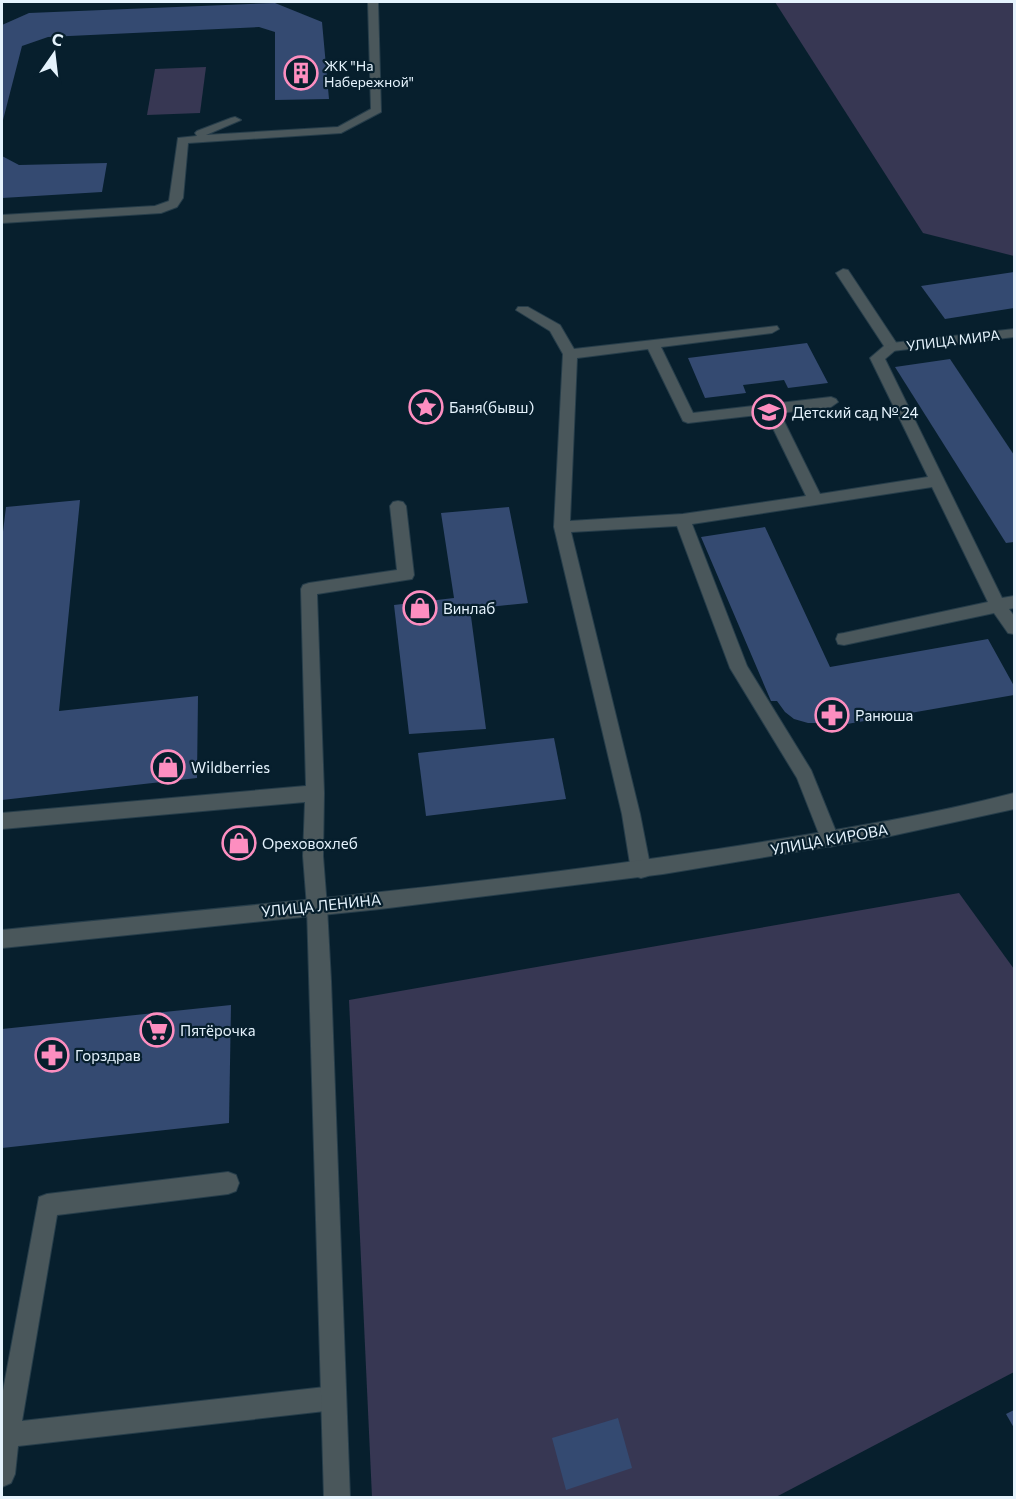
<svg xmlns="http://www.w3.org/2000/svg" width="1016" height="1499" font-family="Commissioner,sans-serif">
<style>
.green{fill:#373753}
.building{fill:#344a71}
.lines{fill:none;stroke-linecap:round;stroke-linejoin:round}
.service-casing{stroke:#263d4a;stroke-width:2}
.minor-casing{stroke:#263d4a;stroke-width:2}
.tertiary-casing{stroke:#263d4a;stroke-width:2}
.service{fill:#4a575b;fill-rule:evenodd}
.minor{fill:#4a575b;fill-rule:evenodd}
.tertiary{fill:#4a575b;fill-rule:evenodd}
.labels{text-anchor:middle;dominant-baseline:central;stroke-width:4.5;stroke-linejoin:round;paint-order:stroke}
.far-poi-label{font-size:14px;fill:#e5f3fd;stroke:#071f2d;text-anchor:start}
.far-street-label{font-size:14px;fill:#e5f3fd;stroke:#071f2d}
.poi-label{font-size:15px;fill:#e5f3fd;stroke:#071f2d;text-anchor:start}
.street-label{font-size:15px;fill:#e5f3fd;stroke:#071f2d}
</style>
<rect width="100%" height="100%" fill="#071f2d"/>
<g class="green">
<path d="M775 2H1014V256L923 233Z"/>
<path d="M206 67 200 113 147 115 155 69Z"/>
<path d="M959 893 1014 969V1372L776 1497H372L349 1000Z"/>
</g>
<g class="building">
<path d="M275 3 322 22 329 99 275 100V32L259 27 48 37 22 46 2 124V25L29 13Z"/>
<path d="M2 156 19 165 107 163 102 192 2 198Z"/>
<path d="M1014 272V308L945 319 921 286Z"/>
<path d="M807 343 828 383 788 388 784 380 743 385 746 393 705 398 688 358Z"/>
<path d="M950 359 1014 455V542L1006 543 895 367Z"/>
<path d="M80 500 59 711 198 696 197 778 2 800V540L6 507Z"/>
<path d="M509 507 528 603 470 609 486 729 409 734 394 605 454 598 441 513Z"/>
<path d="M765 527 830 667 988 639 1014 686V695L824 728 822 723H808L794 719 785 712 777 701H771L701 537Z"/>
<path d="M554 738 566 799 426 816 418 753Z"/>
<path d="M231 1005 229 1123 2 1148V1029Z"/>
<path d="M1014 1410V1428L1006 1414Z"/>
<path d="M618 1418 632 1468 566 1490 552 1438Z"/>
</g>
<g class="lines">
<g class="service-casing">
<g id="service">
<path d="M368 2H378L381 112 341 133 188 143 183 198 177 207 161 213 2 223V215L155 206 169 201 178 138 197 136 195 133 197 131 231 118 235 117 241 120 206 135 338 127 371 109Z"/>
<path d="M843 269 848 270 899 347 885 359 1002 598 1014 596V608L1009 609 1014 616V634L1008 633 994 613 844 645 838 644 836 639 838 634 844 633 988 602 932 487 692 524 747 666 811 770 839 839 837 845 830 847 823 845 821 839 797 778 730 668 677 526 571 532 640 814 651 870 648 876 641 878 634 876 631 870 622 814 554 527 563 354 550 331 516 310 518 307H528L560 325 574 349 777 326 779 329 772 333 661 347 693 413 831 397 836 399 838 402 831 407 780 413 820 494 928 477 870 358 884 346 836 273ZM648 349 683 421 688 423 766 414 806 496 683 514 570 521 577 358Z"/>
<path d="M398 501 403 502 406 506 414 575 412 579 317 594 324 793 323 856 327 907 324 913 317 916 310 913 307 907 303 856 305 802 2 829V813L306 786 301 589 303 585 309 583 397 570 390 506 393 502Z"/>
<path d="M228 1172 236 1175 239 1183 236 1191 228 1194 57 1215 22 1421 334 1386 343 1389 346 1398 343 1407 334 1410 18 1446 15 1474 11 1483 2 1487V1396L39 1197 47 1194Z"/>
</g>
</g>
<g class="minor-casing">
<g id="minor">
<path d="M1014 329V337L892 351 885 347 892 343Z"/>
<path d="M317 898 324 901 327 907 331 981 350 1498H324L307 907 310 901Z"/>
</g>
</g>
<g class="tertiary-casing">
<path id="tertiary" d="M1014 793V809L886 837 663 874 380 909 2 948V930C239 906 476 886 711 850 813 834 914 819 1014 793Z"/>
</g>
<use href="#service" class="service"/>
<use href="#minor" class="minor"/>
<use href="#tertiary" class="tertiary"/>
</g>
<defs>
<g id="building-ring" transform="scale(1.725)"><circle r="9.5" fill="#071f2d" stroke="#fd8ec0" stroke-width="1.5"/><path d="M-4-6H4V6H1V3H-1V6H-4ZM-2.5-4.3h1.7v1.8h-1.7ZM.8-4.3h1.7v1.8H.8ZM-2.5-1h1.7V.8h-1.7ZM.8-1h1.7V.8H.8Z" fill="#fd8ec0"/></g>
<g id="sight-ring" transform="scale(1.725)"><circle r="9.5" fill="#071f2d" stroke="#fd8ec0" stroke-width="1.5"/><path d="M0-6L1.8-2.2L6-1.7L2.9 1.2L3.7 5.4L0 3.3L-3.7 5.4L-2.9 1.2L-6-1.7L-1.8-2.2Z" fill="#fd8ec0"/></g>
<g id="school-ring" transform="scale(1.725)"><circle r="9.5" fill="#071f2d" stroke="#fd8ec0" stroke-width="1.5"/><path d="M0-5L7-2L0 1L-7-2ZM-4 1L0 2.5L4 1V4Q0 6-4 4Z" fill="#fd8ec0"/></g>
<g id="shop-ring" transform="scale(1.725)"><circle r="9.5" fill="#071f2d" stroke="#fd8ec0" stroke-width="1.5"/><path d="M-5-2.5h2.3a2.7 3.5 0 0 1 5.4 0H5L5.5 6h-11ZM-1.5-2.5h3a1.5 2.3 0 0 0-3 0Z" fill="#fd8ec0"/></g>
<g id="pharmacy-ring" transform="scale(1.725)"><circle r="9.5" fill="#071f2d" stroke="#fd8ec0" stroke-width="1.5"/><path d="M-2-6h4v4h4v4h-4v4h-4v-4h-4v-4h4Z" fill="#fd8ec0"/></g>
<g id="supermarket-ring" transform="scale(1.725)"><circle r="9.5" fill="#071f2d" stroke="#fd8ec0" stroke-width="1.5"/><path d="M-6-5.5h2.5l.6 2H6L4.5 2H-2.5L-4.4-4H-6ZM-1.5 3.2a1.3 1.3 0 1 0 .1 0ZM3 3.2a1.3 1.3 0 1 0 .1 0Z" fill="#fd8ec0"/></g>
</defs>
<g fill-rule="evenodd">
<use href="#building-ring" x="301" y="73"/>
<use href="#sight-ring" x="426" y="407"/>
<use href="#school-ring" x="769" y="412"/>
<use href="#shop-ring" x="420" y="608"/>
<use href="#pharmacy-ring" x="832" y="715"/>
<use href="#shop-ring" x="168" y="767"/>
<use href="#shop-ring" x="239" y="843"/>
<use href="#supermarket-ring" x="157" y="1030"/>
<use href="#pharmacy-ring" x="52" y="1055"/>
</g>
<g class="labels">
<g class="far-poi-label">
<text x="324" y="65">ЖК "На<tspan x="324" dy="16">Набережной"</tspan></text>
</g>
<g class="far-street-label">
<text transform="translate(953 340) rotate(-7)">УЛИЦА МИРА</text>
</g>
<g class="poi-label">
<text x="449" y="407">Баня(бывш)</text>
<text x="792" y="412">Детский сад № 24</text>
<text x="443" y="608">Винлаб</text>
<text x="855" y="715">Ранюша</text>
<text x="191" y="767">Wildberries</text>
<text x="262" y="843">Ореховохлеб</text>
<text x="180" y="1030">Пятёрочка</text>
<text x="75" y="1055">Горздрав</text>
</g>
<g class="street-label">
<text transform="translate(829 839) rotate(-10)">УЛИЦА КИРОВА</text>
<text transform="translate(321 905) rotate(-6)">УЛИЦА ЛЕНИНА</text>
</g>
</g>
<rect width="1016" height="1499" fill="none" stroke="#e5f3fd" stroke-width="6"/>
<g transform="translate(54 54) rotate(14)" stroke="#071f2d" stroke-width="4.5" paint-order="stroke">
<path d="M0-4.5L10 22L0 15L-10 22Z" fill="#e5f3fd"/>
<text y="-9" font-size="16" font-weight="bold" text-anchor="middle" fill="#e5f3fd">С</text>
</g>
</svg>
